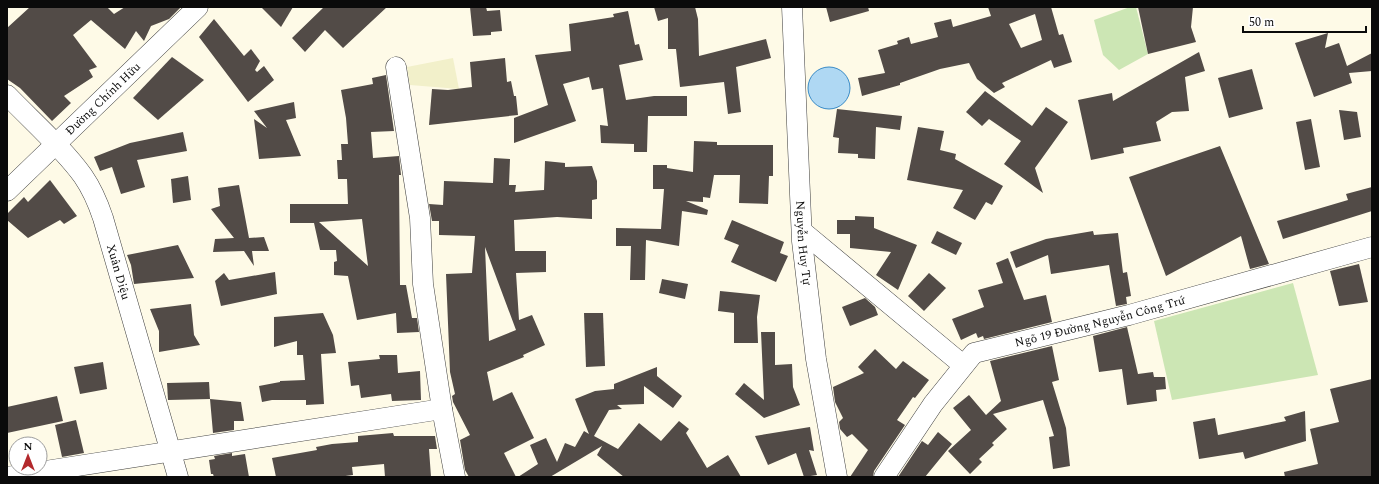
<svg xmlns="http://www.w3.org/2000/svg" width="1379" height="484" font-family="Spectral,serif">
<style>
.farmland{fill:#f2f0ca}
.green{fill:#cce6b4}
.water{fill:#afd8f3;stroke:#398bc7}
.building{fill:#524b47;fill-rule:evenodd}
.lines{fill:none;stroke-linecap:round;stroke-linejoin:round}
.minor-casing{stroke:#3d3d3d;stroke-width:21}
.minor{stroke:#fff;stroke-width:20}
.labels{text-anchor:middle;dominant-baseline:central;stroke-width:4;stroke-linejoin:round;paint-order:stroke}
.street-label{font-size:12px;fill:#0a0a0a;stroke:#fff}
</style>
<rect width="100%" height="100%" fill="#fefae7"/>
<path class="farmland" d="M453 58 459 89 410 85 407 67Z"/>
<g class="green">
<path d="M1130 7H1136L1148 54 1119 70 1103 55 1094 20Z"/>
<path d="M1293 283 1318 375 1172 400 1154 321Z"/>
</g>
<circle class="water" cx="829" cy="88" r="21"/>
<g class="building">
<path d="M30 7H107L114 14 125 7H181L169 19 151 26 144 41 136 31 125 49 91 20 73 35 97 67 89 70 93 77 64 96 71 103 52 121 20 88 7 79V28Z"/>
<path d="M261 7H293L281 27Z"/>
<path d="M324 7H387L343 48 325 30 305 52 292 38Z"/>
<path d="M470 7H486L487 11 500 10 502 31 491 32V35L473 36Z"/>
<path d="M654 7H695L698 19 699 56 766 39 771 58 736 67 741 112 728 114 724 82 680 87 676 49H668V18L658 21Z"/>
<path d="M826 7H868L869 11 830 22Z"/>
<path d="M988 7H1051L1059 35 1063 34 1072 62 1054 68 1051 60 1002 83 1005 87 994 93 977 79 969 63 940 69 900 83V85L862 96 858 78 885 73 878 50 898 44 897 41 909 37 911 44 938 37 934 23 951 19 953 27 991 16ZM1035 14 1042 40 1021 48 1009 24Z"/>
<path d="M1138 7H1193L1191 27 1196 42 1148 54Z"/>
<path d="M628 11 635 45 639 44 643 60 619 65 626 100 654 96H687V116H648L647 152H634V144L601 143 600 125 608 126 603 88 592 90 589 77 563 84 576 121 514 143V118L548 105 535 55 571 51 569 24 614 17 613 14Z"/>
<path d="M214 19 244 56 251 49 260 61 255 70 257 72 264 66 274 80 248 102 199 37Z"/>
<path d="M1328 33 1325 48 1339 43 1347 66 1372 53V71L1349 73 1352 83 1314 97 1295 43Z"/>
<path d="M1199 52 1205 71 1185 77 1189 111 1172 112 1156 122 1161 141 1123 148 1124 153 1091 160 1078 100 1112 93 1113 101Z"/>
<path d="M172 57 204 80 158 120 133 98Z"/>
<path d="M505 58 507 82 511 81 514 96H516L518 115 429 125 432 89 448 90 472 87 470 62Z"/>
<path d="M1252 69 1263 109 1229 118 1218 78Z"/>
<path d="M386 75 394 131 371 132 373 158 399 156 401 175H399L400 285H406L412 318H417L419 332 397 333 396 313 357 320 348 276 334 275V262L337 261 336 250H320L314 223H290V204H348L347 179H338L337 160H342L341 144H348L346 118 341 90 373 84 372 78ZM362 219 368 266 319 222Z"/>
<path d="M985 91 1032 126 1046 107 1068 122 1035 168 1043 193 1004 164 1021 141 989 119 982 126 966 112Z"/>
<path d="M294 102 296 118 286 120 301 156 259 159 254 119 267 128 254 111Z"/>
<path d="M837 109 902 116 900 130 876 127 875 159 858 158V154L838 153 839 138 833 137Z"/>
<path d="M1339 110 1357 112 1361 137 1344 140Z"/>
<path d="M1311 119 1320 167 1305 170 1296 122Z"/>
<path d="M918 127 944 131 940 150 956 154 955 159 1003 186 992 205 986 202 975 220 953 208 963 190 907 180Z"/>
<path d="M183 132 187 151 137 160 145 187 121 194 112 167 100 171 94 157 130 143Z"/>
<path d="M694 141 717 142V145H773V176H769L768 204 739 203 740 175H714L710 198 703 197V202L686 201 708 210 707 215 682 211 679 246 646 240 645 280H630L631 246H616V228L661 229 664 189H653V165H667V168L693 172Z"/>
<path d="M1220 146 1269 264 1250 269 1241 236 1166 276 1129 177Z"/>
<path d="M494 158 510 159 509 185H516L515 192 544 190 545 161 565 163V167L592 166 597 181V199L592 200V219L557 217 514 220 515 251H546V272L516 273 519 320 532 315 545 345 523 355 524 357 487 372 493 401 512 392 534 438 504 453 516 477H469L465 470 460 440 470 435 453 402 452 396 455 394 450 372 446 274 472 273 475 236 439 235V221H432L429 204 443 205 444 181 493 183ZM485 247 516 330 489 341Z"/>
<path d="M188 176 191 200 173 203 171 179Z"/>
<path d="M50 180 77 216 64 224 60 220 28 238 7 220V214L24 197 28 202Z"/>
<path d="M239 185 249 238 264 237 269 251H252L254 266 244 251 213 252 215 239 234 238 211 209 220 206 218 188Z"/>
<path d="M1372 187V211L1283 239 1277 221 1348 200 1346 194Z"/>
<path d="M855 216 874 217V228L917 245 898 290 876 275 891 252 850 248V234H837V220H855Z"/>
<path d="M732 220 784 242 780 253 788 256 776 282 731 262 739 245 724 239Z"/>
<path d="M937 231 962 243 956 255 931 243Z"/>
<path d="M1093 231 1094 235 1118 233 1123 273 1127 272 1131 296 1126 297 1127 304 1116 306 1109 265 1051 274 1048 255 1016 268 1010 252 1046 239Z"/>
<path d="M178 245 194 278 134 284 131 265 127 255Z"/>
<path d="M1008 258 1024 300 1046 295 1052 322 984 339 983 336 978 338 976 333 961 340 952 319 984 307 978 290 1003 283 996 263Z"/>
<path d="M1359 264 1368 302 1339 306 1330 271Z"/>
<path d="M275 272 277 294 221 306 215 281 224 273 229 280Z"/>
<path d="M929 273 946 288 924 311 908 296Z"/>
<path d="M662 279 688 284 685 299 659 293Z"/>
<path d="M720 291 760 295 757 317 758 343H734V313L718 311Z"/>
<path d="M865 298 875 307 878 315 850 326 842 307Z"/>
<path d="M191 304 194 335 200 345 159 352V331L150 309Z"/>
<path d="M323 313 333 335 336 353 321 354 324 404 306 405V400H272L262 402 259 386 280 382V381L305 380 303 355H297V341L274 347V317Z"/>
<path d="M584 313H603L605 366 586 367Z"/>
<path d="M1127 327 1138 374 1153 372 1154 377H1165L1166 389 1156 390 1157 401 1127 405 1122 369 1099 372 1093 336Z"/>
<path d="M761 332H775V365L792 364 793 387 800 405 764 418 735 394 744 383 764 400Z"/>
<path d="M1052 346 1059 380 1052 382 1066 428 1070 466 1053 469 1049 437 1054 436 1043 400 993 414 1007 429 992 443 994 445 979 459 982 462 970 474 948 451 971 430 953 408 969 395 986 415 1001 401 990 361Z"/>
<path d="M875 349 896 369 903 361 929 380 915 398 913 397 897 420 905 425 874 471 873 477H850L868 450 852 434 847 437 840 429 839 422 843 418 835 402 833 387 864 373 858 367Z"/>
<path d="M379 355H397L398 373 420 371 421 400 392 401 391 394 361 398 359 385 351 386 348 362 380 359Z"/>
<path d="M103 362 107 389 80 394 74 367Z"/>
<path d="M657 367V376L682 396 673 408 644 386V404L617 405 622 409 609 410 594 436 618 449 639 423 661 441 679 421 689 429 686 433 707 468 728 455 741 477H624L597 455 602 446 550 477H518L538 464 530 445 546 438 557 462 565 443 575 447 584 431 589 434 575 399 595 391 614 389V384Z"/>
<path d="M1372 379V477H1285L1284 472 1318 464 1310 429 1339 422 1330 389Z"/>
<path d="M209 382 210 399 168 400 167 383Z"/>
<path d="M57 396 63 421 7 433V407Z"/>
<path d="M210 399 241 402 244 421H234V430L213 433Z"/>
<path d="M1305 411 1306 441 1245 459 1243 452 1199 459 1193 422 1215 418 1218 435 1286 421 1284 417Z"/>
<path d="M76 420 84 453 62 457 55 425Z"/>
<path d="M810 427 814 451 809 450 817 475 804 477 796 453 768 465 755 436Z"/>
<path d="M938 432 952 444 925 477H898L922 441 928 445Z"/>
<path d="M393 433 394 436H435L437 449H429L431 477H385L384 464 352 467 353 475 338 477H276L272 458 317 450 316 447 332 444 358 442V436Z"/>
<path d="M232 453V456L245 454 249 477H214L213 474H211L209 460 215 459 214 456Z"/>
</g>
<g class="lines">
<g class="minor-casing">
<g id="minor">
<path id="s1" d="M792 7 802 241 816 359 837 477"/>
<path d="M396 67 420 218 423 284 442 409 455 477"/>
<path id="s2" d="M7 95C31 120 64 149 83 176 92 189 98 203 103 218L178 477"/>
<path id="s3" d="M7 191 198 7"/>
<path d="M803 232 963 365"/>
<path d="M7 477 442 409"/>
<path id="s4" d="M884 477 933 404 974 353 1129 315 1372 247"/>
</g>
</g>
<use href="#minor" class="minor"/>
</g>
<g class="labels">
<g class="street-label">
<text stroke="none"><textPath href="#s3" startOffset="133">Đường Chính Hữu</textPath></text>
<text stroke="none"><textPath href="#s1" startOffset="236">Nguyễn Huy Tự</textPath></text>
<text stroke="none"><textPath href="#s2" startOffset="214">Xuân Diệu</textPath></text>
<text stroke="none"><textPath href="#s4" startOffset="283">Ngõ 19 Đường Nguyễn Công Trứ</textPath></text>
</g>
</g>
<rect width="1379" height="484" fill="none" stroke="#0a0a0a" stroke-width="16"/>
<g transform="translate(28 456)"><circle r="19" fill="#ffffff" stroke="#9d9d9d"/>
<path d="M0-3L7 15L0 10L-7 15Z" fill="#b3292c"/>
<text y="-6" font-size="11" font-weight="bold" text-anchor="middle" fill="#0a0a0a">N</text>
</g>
<path d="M1243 26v6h123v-6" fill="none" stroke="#0a0a0a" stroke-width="2"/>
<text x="1249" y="26" font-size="12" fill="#0a0a0a" stroke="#ffffff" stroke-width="3" paint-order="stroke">50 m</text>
</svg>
